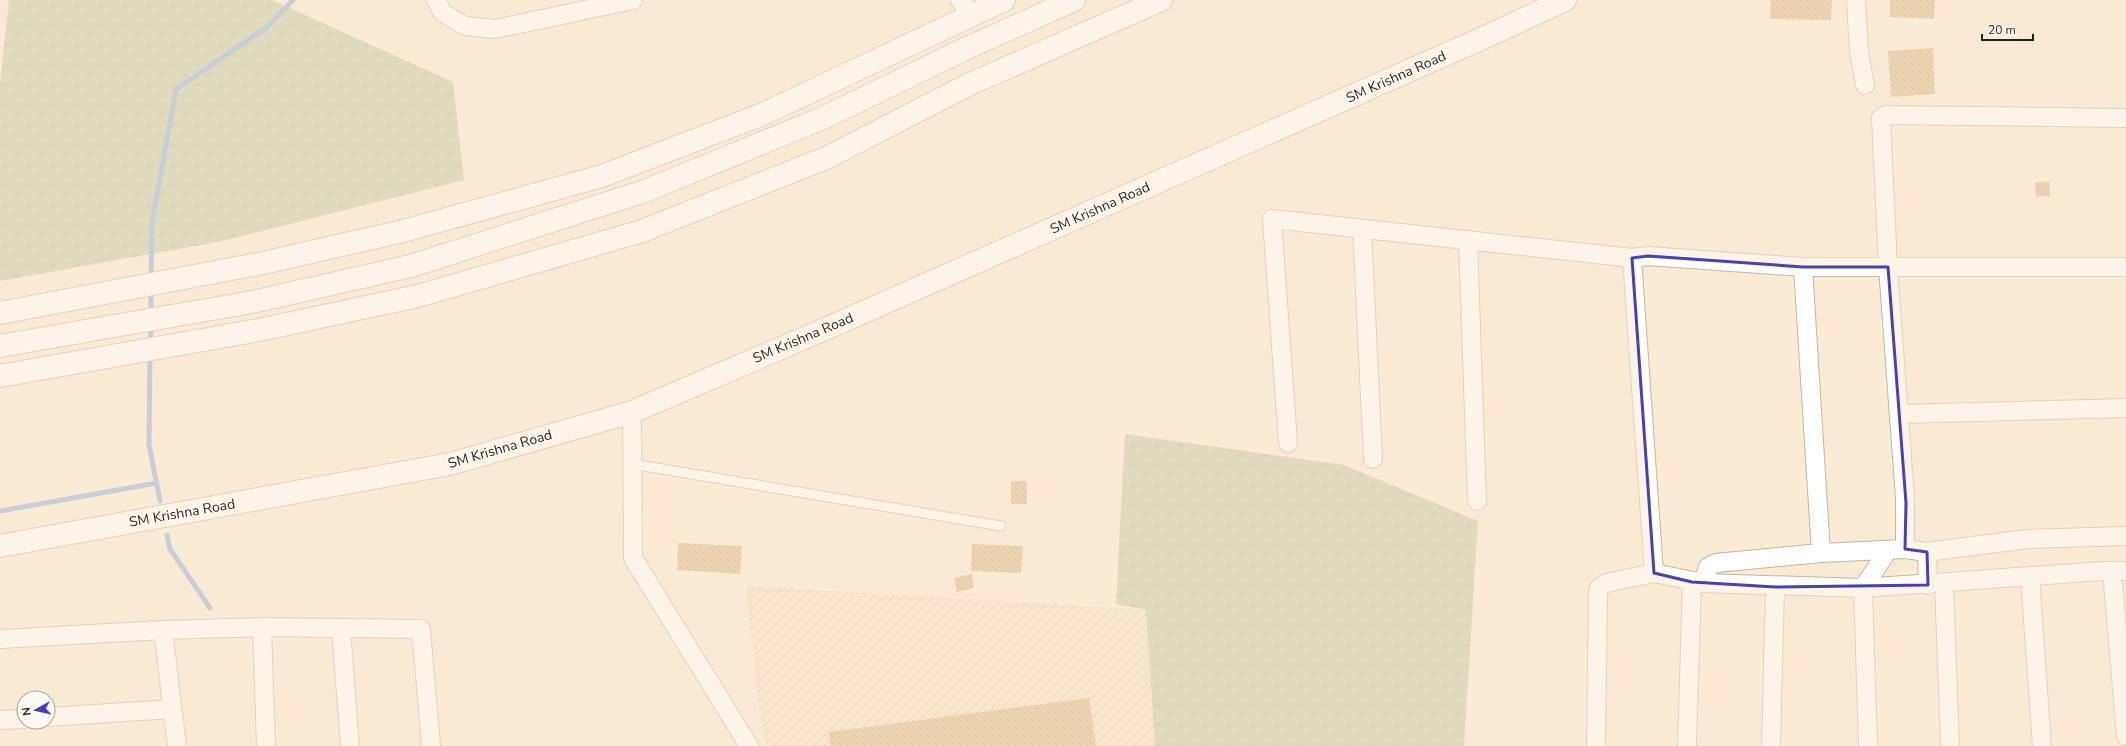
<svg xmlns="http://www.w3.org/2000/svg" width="2126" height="746" font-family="'Nunito Sans',sans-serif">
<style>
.industrial{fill:url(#industrial-furrows)}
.grass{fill:url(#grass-tufts)}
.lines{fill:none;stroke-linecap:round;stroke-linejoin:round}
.stream{stroke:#88aad6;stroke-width:5}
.building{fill:url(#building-back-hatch)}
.lane-casing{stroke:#c4b5a0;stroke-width:11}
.street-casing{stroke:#c4b5a0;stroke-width:20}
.secondary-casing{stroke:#c4b5a0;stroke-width:24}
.highway-casing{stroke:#c4b5a0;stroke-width:24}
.lane{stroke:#fff;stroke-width:9}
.street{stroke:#fff;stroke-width:18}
.secondary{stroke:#fff;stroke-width:22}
.highway{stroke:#fff;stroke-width:22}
.marked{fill:none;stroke:#4840b6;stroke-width:3;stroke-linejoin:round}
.labels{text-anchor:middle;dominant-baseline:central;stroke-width:3;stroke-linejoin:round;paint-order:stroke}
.street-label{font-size:14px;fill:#241e16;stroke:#fdfaf6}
</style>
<defs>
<pattern id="industrial-furrows" width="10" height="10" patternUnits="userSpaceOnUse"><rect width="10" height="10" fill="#f2dec1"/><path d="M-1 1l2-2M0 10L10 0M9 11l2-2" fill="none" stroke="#cfbea5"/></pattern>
<pattern id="grass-tufts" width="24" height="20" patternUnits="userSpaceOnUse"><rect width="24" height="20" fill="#bdc89d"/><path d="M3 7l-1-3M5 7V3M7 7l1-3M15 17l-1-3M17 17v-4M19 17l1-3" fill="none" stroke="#a2ab86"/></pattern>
<pattern id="building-back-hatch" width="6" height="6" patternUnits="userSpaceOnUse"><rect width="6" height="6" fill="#ddb68a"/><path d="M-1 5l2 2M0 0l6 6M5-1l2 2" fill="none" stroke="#be9c76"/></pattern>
</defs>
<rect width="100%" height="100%" fill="#fbebd5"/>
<path class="industrial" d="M746 586 1146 610 1155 746H767L762 732Z"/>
<g class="grass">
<path d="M9 0H272L453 82 464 180 218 242 0 281V84Z"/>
<path d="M1125 434 1344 465 1478 521 1464 746H1155L1146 610 1116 604Z"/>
</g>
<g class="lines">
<g class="stream">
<path d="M151 280 152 223 176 89 267 27 293 0"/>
<path d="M151 314V290"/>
<path d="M150 344 151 326"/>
<path d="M150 354 149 445 160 501"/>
<path d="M0 511 157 483"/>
<path d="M167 535 170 549 210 608"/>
</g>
</g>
<g class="building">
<path d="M1771 0H1832L1831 20 1770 19Z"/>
<path d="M1890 0H1935L1934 19 1890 17Z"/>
<path d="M1933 48 1935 94 1891 97 1888 51Z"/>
<path d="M2049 181 2050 196 2036 197 2035 183Z"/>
<rect x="1011" y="481" width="16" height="23"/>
<path d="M678 543 742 546 740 574 677 570Z"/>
<path d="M972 544 1023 546 1021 573 971 571Z"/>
<path d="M972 574 974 588 957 592 954 578Z"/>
<path d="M1089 698 1096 746H830L829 732Z"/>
</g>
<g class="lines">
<g class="lane-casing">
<path id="lane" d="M632 464 1001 526"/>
</g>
<g class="street-casing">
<g id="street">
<path d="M436 0 443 13 465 26 495 29 633 0"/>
<path d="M960 0 972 15"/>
<path d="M1856 0 1859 52 1865 85"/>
<path d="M1362 229 1373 459"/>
<path d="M1468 240 1477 501"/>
<path d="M1632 258 1654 573"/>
<path d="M1803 267 1821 553"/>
<path d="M632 412 633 558 749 746"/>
<path d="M1899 414 2126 408"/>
<path d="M1288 443 1272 219 1632 258 1648 256 1803 267H2126"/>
<path d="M1905 549V498L1888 267 1881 118 1886 115 2126 118"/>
<path d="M2112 571 2126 736"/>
<path d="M2030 577 2042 746"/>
<path d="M1703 583 1708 567 1716 563 1821 553 1905 549 1927 552"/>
<path d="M1944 583 1950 746"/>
<path d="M1928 585 1927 552 2028 539 2126 536"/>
<path d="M262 627 266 746"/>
<path d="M341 629 350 746"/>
<path d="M163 630 177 746"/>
<path d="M0 639 163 630 262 627 421 629 431 746"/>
<path d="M48 717 172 709"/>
<path d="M0 720 24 719"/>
<path d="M1596 746 1598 592 1599 588 1606 583 1654 573 1703 583 1863 588 2103 571H2126"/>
<path d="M1687 746 1692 582"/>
<path d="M1771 746 1775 587"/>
<path d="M1868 746 1863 588 1888 550"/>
</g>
</g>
<g class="secondary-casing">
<g id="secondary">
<path d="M0 313 263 263 403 231 602 176 763 114 1004 0"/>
<path d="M0 546 450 464 632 412 821 331 1483 38 1565 0"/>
</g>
</g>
<g class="highway-casing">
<g id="highway">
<path d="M0 346 252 302 411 266 645 191 823 118 965 49 1074 0"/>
<path d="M0 376 259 330 418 296 642 231 826 158 970 84 1161 0"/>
</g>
</g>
<use href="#lane" class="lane"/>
<use href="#street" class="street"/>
<use href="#secondary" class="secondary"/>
<use href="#highway" class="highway"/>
</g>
<path d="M0 0H2126V746H0ZM1648 256 1803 267H1888L1906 503 1905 549 1927 552 1928 585 1775 587 1692 582 1654 573 1632 258Z" fill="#fbebd5" fill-opacity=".55" fill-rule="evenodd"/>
<path class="marked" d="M1648 256 1803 267H1888L1906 503 1905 549 1927 552 1928 585 1775 587 1692 582 1654 573 1632 258Z"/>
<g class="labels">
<g class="street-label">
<text transform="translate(1396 77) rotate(-24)">SM Krishna Road</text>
<text transform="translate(1100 208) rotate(-24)">SM Krishna Road</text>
<text transform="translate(803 338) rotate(-23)">SM Krishna Road</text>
<text transform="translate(500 449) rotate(-16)">SM Krishna Road</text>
<text transform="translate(182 513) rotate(-10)">SM Krishna Road</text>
</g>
</g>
<g transform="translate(36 710) rotate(262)"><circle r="19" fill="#fdfaf6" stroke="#a6a29c"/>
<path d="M0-3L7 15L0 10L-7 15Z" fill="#4840b6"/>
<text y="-6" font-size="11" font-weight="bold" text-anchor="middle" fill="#241e16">N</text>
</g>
<path d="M1982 34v6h51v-6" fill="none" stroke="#241e16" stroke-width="2"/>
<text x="1988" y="34" font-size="12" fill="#241e16" stroke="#fdfaf6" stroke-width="3" paint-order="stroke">20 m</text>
</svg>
